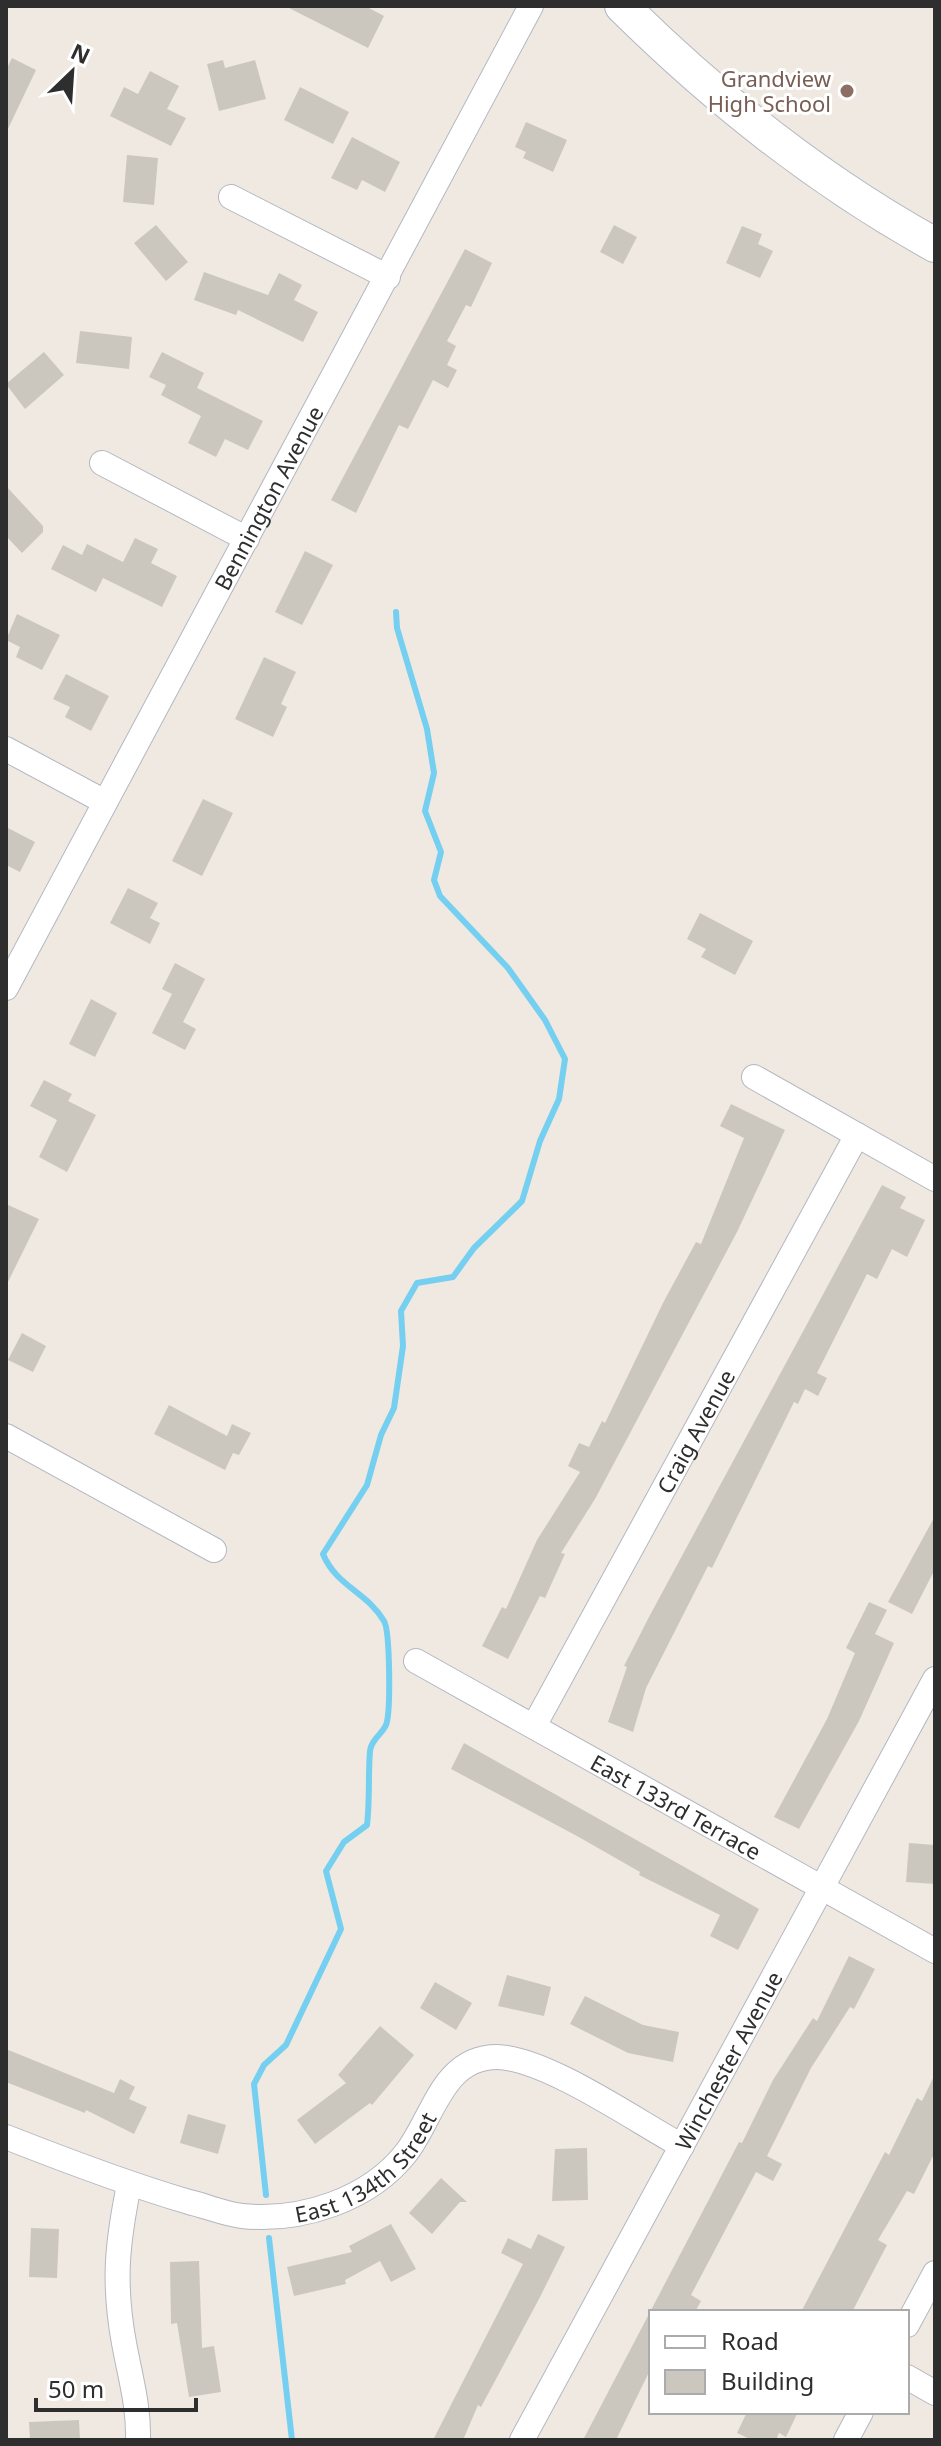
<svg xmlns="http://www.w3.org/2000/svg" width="941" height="2446" font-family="'Noto Sans',sans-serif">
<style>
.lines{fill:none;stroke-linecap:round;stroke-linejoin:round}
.stream{stroke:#75cff0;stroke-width:6}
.building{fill:#cbc7bf}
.street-casing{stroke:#b4b7c1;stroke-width:26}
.secondary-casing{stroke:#b4b7c1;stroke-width:36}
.street{stroke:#fff;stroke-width:24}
.secondary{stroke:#fff;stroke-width:34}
.education-dot{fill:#8d6e63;stroke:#fff;stroke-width:3}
.labels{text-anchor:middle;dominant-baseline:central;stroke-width:6;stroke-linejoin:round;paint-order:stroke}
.education-label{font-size:22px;fill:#785e54;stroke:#fff;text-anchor:end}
.street-label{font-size:22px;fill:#2e2e2e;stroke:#fff}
</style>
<rect width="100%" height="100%" fill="#efe9e1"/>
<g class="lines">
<g class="stream">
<path d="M266 2195 254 2084 264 2065 286 2045 341 1929 326 1871 344 1842 367 1825C370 1800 368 1776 370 1751 371 1740 382 1734 386 1725 391 1712 390 1631 384 1621 367 1592 336 1586 323 1554L367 1485 381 1435 394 1408 403 1346 401 1311 417 1283 453 1277 474 1248 522 1201 540 1141 559 1099 565 1059 545 1020 508 968 440 896 434 880 441 852 425 811 434 773 427 729 397 628 396 612"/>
<path d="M269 2238 292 2440"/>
</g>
</g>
<g class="building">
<path d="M285 6H365L384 16 368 48Z"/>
<path d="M12 58 36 70 6 133V70Z"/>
<path d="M223 60 225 68 255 60 266 99 219 111 207 64Z"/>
<path d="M150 71 179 86 167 109 186 118 171 146 110 116 124 87 138 94Z"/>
<path d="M300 87 349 112 333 144 284 120Z"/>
<path d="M526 122 567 140 553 172 523 158 526 152 515 147Z"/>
<path d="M352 137 400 162 385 192 362 180 357 190 331 178Z"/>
<path d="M127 155 158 158 154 205 123 202Z"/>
<path d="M156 225 188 262 166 281 134 243Z"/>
<path d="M614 225 637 237 623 264 600 252Z"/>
<path d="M742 226 762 234 758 244 773 251 760 278 726 263Z"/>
<path d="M465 249 492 263 471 307 466 305 447 341 456 346 447 365 457 370 448 388 433 380 408 429 399 425 356 513 331 500Z"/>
<path d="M204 272 268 295 279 273 302 285 294 300 318 312 303 342 238 310 236 315 194 300Z"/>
<path d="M80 331 132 337 129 369 76 363Z"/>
<path d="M44 352 64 375 25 409 6 384Z"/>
<path d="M162 352 204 373 197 388 263 421 248 450 225 439 216 457 188 443 201 416 161 395 166 385 149 377Z"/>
<path d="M6 486 43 526V532L22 553 6 536Z"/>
<path d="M135 538 158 549 151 563 177 576 162 607 103 578 96 592 51 569 63 545 82 555 87 544 123 562Z"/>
<path d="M305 551 333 565 302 625 275 612Z"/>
<path d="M17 614 60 635 42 670 16 657 20 647 6 640Z"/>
<path d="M264 657 296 672 281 704 287 707 273 737 235 719Z"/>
<path d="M66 674 109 696 91 731 65 717 70 707 53 699Z"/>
<path d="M203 799 233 813 202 876 172 861Z"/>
<path d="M6 827 35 842 20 872 6 865Z"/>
<path d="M128 888 158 903 150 918 160 923 150 944 110 923Z"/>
<path d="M700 913 753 941 735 975 701 957 706 949 687 939Z"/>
<path d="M175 963 205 979 183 1022 196 1029 185 1050 152 1033 172 994 162 989Z"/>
<path d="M91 999 117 1013 95 1057 69 1044Z"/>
<path d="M44 1080 72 1094 68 1101 96 1115 67 1172 39 1157 57 1120 30 1106Z"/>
<path d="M731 1104 785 1130 737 1232 595 1499 561 1553 565 1554 545 1598 540 1596 508 1659 482 1646 502 1607 506 1609 537 1540 580 1472 568 1466 579 1443 589 1447 602 1421 605 1423 664 1301 696 1242 701 1244 744 1138 720 1126Z"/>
<path d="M882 1185 906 1197 900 1208 925 1220 907 1257 892 1249 877 1279 867 1274 817 1373 827 1378 818 1396 805 1389 798 1404 794 1402 712 1568 708 1566 646 1688 633 1732 608 1722 627 1667 624 1666 649 1617Z"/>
<path d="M6 1204 39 1219 6 1286Z"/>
<path d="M22 1333 46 1346 33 1372 8 1360Z"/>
<path d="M169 1405 227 1436 232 1424 251 1433 239 1455 233 1453 225 1470 154 1434Z"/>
<path d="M935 1516V1569L912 1614 888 1602Z"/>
<path d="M869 1602 887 1610 875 1634 894 1643 859 1721 799 1829 774 1817 827 1719 855 1653 846 1648Z"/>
<path d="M464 1743 759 1909 738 1950 710 1936 720 1915 639 1875 640 1872 577 1836 451 1769Z"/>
<path d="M909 1843 935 1845V1884L906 1882Z"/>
<path d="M849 1956 875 1969 854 2009 850 2007 811 2068 767 2156 782 2164 773 2181 756 2172 691 2295 701 2301 695 2312H651V2368L616 2440H583L739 2142 742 2143 773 2080 813 2018 817 2021Z"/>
<path d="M507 1975 551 1987 544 2016 498 2006Z"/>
<path d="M435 1982 472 2003 456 2030 420 2008Z"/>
<path d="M585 1996 643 2025 679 2032 673 2062 628 2053 570 2024Z"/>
<path d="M380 2026 414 2055 372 2105 370 2103 315 2144 297 2120 346 2083 338 2075Z"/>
<path d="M6 2049 114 2093 120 2079 135 2087 129 2099 147 2107 134 2134 86 2110 85 2113 6 2082Z"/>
<path d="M935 2074V2152L914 2194 907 2191 878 2240 887 2245 852 2312H801L885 2152 889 2155 917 2098 922 2101Z"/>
<path d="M188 2114 226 2125 218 2154 180 2143Z"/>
<path d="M587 2148 588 2200 552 2201 555 2149Z"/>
<path d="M441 2178 467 2202H460L432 2234 409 2213Z"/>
<path d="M391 2224 416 2269 391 2282 380 2261 345 2280 346 2284 294 2296 287 2267 352 2252 349 2246Z"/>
<path d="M31 2228 59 2229 57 2278 29 2277Z"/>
<path d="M538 2234 565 2247 539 2299 481 2407 478 2405 463 2440H433L523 2264 501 2253 508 2238 531 2249Z"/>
<path d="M199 2261 202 2348 214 2346 221 2392 189 2397 177 2323 171 2324 170 2262Z"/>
<path d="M747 2412H798L786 2437 779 2433 776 2440H752L737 2433Z"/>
<path d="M79 2420 80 2440H30L29 2422Z"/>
</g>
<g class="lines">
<g class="street-casing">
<g id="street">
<path d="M231 197 388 277"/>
<path d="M102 463 247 539"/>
<path d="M6 749 105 802"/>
<path id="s1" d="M6 988 531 6"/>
<path d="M754 1077 935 1179"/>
<path d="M6 1436 214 1550"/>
<path id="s2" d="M416 1661 935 1951"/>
<path id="s3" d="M534 1726 857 1135"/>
<path id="s4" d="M6 2137C67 2161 127 2184 189 2202 206 2206 225 2214 242 2216 301 2222 369 2200 406 2153 433 2119 442 2057 497 2057 546 2058 636 2121 682 2146"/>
<path d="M129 2185C117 2244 113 2283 124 2343 130 2376 139 2406 138 2440"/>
<path d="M907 2325 935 2273"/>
<path d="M907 2377 935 2393"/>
<path id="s5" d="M522 2440 935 1679"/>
<path d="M846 2440 861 2412"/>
</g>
</g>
<g class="secondary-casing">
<path id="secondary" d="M622 6C715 98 821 182 935 245"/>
</g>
<use href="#street" class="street"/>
<use href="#secondary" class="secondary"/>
</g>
<circle class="education-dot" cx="847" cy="91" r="8"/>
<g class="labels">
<g class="education-label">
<text x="831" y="78">Grandview<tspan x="831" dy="25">High School</tspan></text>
</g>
<g class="street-label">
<text stroke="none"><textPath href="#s1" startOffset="556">Bennington Avenue</textPath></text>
<text stroke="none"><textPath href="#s3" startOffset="336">Craig Avenue</textPath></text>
<text stroke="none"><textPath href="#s2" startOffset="298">East 133rd Terrace</textPath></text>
<text stroke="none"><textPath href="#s5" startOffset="432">Winchester Avenue</textPath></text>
<text stroke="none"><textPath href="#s4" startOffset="390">East 134th Street</textPath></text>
</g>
</g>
<rect width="941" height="2446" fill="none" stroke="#2e2e2e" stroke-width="16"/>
<rect x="649" y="2310" width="260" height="104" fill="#ffffff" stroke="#ababab" stroke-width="2"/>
<rect x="665" y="2336" width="40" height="12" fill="#ffffff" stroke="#ababab" stroke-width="2"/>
<text x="721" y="2350" font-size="24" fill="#2e2e2e">Road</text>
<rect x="665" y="2370" width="40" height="24" fill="#cbc7bf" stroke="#ababab" stroke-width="2"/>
<text x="721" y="2390" font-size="24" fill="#2e2e2e">Building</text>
<g transform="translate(72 72) rotate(25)" stroke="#ffffff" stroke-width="6" paint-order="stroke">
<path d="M0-6L14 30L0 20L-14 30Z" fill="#2e2e2e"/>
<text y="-12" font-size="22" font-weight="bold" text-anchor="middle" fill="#2e2e2e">N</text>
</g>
<path d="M36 2398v12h160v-12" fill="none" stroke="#2e2e2e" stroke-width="4"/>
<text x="48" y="2398" font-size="24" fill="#2e2e2e" stroke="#ffffff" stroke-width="6" paint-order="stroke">50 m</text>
</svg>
